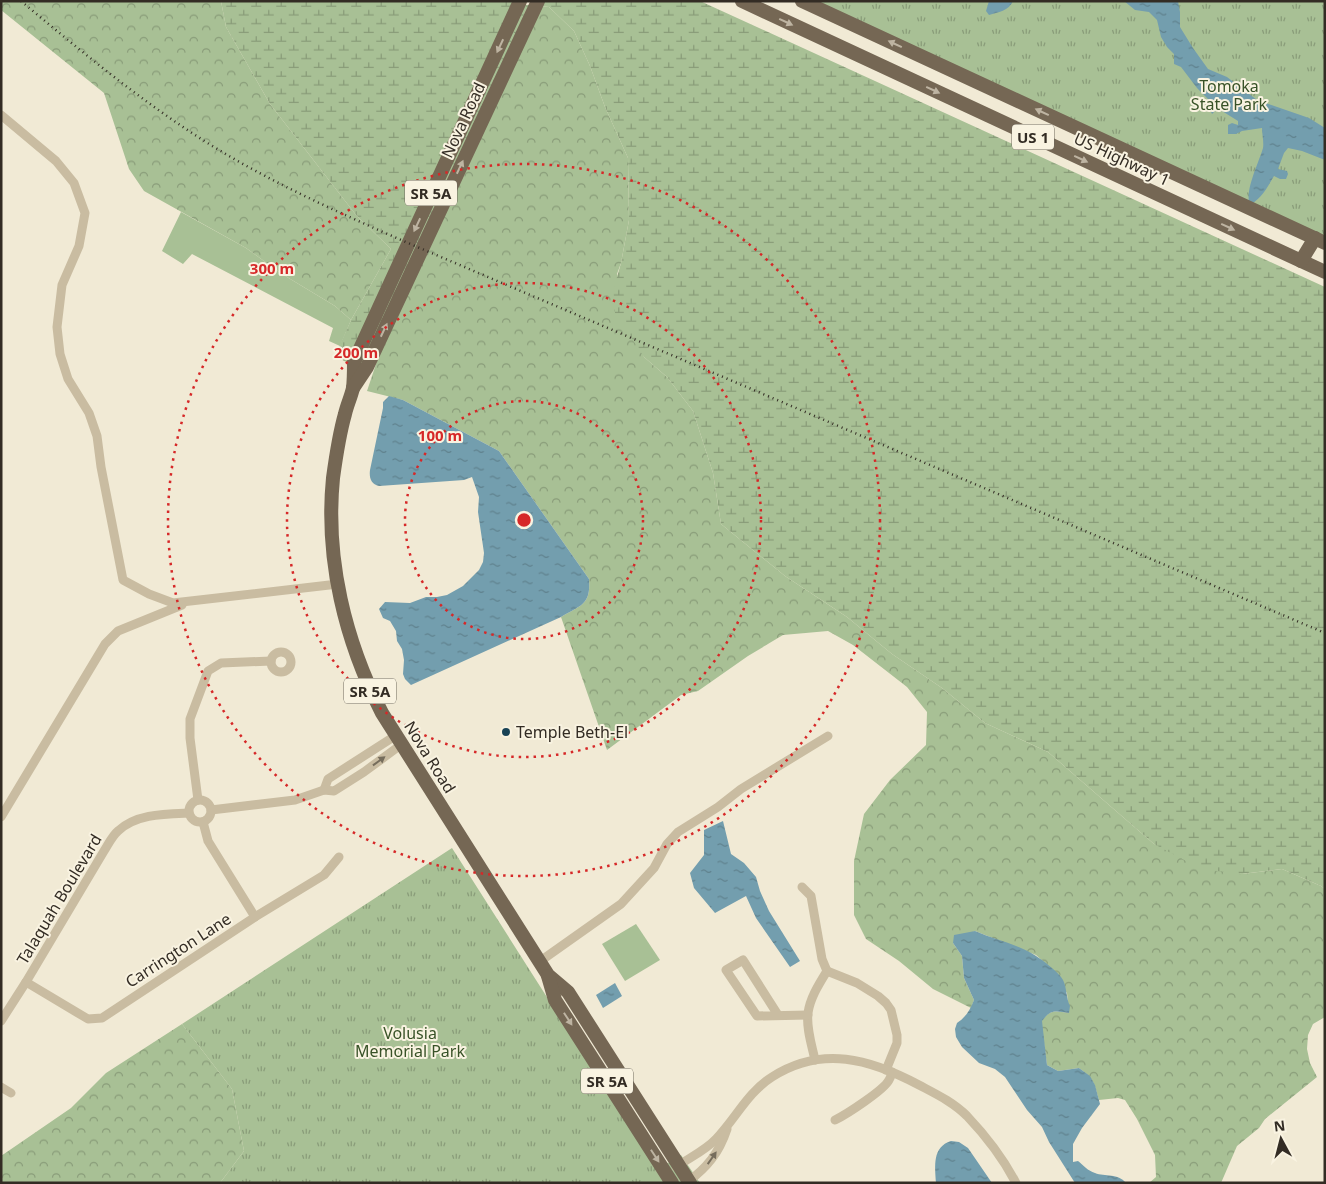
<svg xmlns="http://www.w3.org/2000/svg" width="1326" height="1184" font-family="'Noto Sans',sans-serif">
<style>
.green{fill:#a8c095}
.forest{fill:url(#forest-crowns)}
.wetland{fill:url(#wetland-marsh)}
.park{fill:url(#park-tufts)}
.water{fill:url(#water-ripples)}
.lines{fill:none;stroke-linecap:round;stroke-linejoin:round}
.minor{stroke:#c9bca1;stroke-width:9}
.primary{stroke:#756754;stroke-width:14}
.rail{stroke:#332c24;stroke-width:2.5;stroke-dasharray:1 4;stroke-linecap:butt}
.oneway{fill:#beb4a2}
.oneway2{fill:#766d5c}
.ring{fill:none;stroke:#d62828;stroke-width:2.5;stroke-dasharray:2.5 5}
.poi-dot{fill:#194355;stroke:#f9f3e1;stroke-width:2}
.labels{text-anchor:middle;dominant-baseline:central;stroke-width:4;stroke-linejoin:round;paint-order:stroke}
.shield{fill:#f9f3e1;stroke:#6e685d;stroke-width:1}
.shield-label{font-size:15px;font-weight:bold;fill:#332c24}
.park-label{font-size:16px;fill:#385227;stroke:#f9f3e1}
.street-label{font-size:16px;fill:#332c24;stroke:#f9f3e1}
.poi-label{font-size:16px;fill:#332c24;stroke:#f9f3e1;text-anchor:start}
.centre{fill:#d62828;stroke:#f9f3e1;stroke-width:2.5}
.ring-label{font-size:15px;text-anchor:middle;font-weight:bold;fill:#d62828;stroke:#f9f3e1;stroke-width:4;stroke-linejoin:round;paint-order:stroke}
</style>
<defs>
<pattern id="forest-crowns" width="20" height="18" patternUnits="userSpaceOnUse" patternTransform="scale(1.25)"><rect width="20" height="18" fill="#a8c095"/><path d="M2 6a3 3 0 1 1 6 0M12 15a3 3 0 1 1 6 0" fill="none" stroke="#899c79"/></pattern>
<pattern id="wetland-marsh" width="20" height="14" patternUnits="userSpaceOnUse" patternTransform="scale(1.25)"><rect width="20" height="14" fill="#a8c095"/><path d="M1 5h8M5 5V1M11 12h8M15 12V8" fill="none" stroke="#899c79"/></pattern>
<pattern id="park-tufts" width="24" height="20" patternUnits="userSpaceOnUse" patternTransform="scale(1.25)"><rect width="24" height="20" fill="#a8c095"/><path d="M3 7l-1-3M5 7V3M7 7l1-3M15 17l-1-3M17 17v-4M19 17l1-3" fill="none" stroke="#899c79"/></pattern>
<pattern id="water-ripples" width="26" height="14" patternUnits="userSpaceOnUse" patternTransform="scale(1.25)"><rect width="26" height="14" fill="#739eae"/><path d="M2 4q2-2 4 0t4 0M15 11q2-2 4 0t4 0" fill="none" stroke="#5f818d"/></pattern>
</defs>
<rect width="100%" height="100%" fill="#f1ead5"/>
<g class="green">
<path d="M181 212 246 248 282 274 335 306 351 320 340 346 329 341 333 328 192 254 183 264 162 251Z"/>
<path d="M636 924 660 960 625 981 602 944Z"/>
</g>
<g class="forest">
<path d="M1 1H221L226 27 270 104 356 215 391 249 351 320 335 306 282 274 246 248 144 191 129 169 104 93 1 10Z"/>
<path d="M540 6 549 7 574 31 590 66 605 107 628 158 629 220 621 263 617 274 644 357 667 377 693 411 713 473 721 524 785 576 847 617 892 654 942 688 985 723 1048 752 1154 844 1242 874 1282 869 1321 886 1325 889V1017L1313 1024 1308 1035 1307 1049 1310 1063 1317 1077 1265 1119 1259 1128 1237 1146 1221 1183H1149L1156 1177 1155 1155 1137 1119 1125 1100 1118 1098 1099 1100C1094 1082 1094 1079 1079 1068L1058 1071 1047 1065 1041 1021C1051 1009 1055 1011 1069 1013L1067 993 1046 964 1036 955 975 931 953 943 962 956 964 978 974 1000 971 1008 933 989 899 961 866 939 854 915V861L864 814 890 780 926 745 927 712 907 687 853 645 828 631 783 635 748 656 698 691 681 695 607 750 561 617C581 605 591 605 589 579L499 451 403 400 367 391 384 340Z"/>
<path d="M182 1024 232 1089 244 1151 220 1183H1V1156L71 1108 106 1073Z"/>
</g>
<g class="wetland">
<path d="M221 1H515L348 363 335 356 351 320 391 249 356 215 270 104 226 27Z"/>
<path d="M542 1H700L1325 287V889L1321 886 1282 869 1242 874 1201 869 1154 844 1048 752 985 723 942 688 892 654 847 617 785 576 721 524 713 473 693 411 667 377 644 357 615 313 613 291 621 263 629 220 628 158 605 107 590 66 574 31 549 7 540 6Z"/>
<path d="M523 5H531L361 368 358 363Z"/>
</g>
<g class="park">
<path d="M802 1H1325V243Z"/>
<path d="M452 848 657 1170 681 1155 700 1183H220L244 1151 232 1089 182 1024Z"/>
</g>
<g class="water">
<path d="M989 1H1013C1009 11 998 12 989 15L986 11Z"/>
<path d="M1124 1H1178L1180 12V27L1193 48 1208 69 1227 77 1257 100 1309 118 1325 128V160L1302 151 1288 148 1284 153 1278 169 1287 171 1288 174 1286 179H1280L1274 176C1266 189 1264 196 1250 205 1244 192 1259 162 1263 148 1264 142 1262 134 1262 128L1242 131 1236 134H1228V125L1232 123 1238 125V121L1222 111 1217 109 1212 114 1209 107 1211 102 1197 88 1181 67 1174 64V54L1167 47 1161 37 1157 20 1149 12 1135 10Z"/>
<path d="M389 396 403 400 499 451 589 579C591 605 581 605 561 617L411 685 405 679 403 674 404 660 402 649 397 641 396 631 390 621 383 618 379 609 385 602 410 603 426 597H437L447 595 463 586 479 570 483 562 484 553 478 512 479 497 472 477 464 480 379 486C371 484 369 478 370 470L383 408V402Z"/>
<path d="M723 821 731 854 744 863 756 877 760 891 769 911 800 961 790 967 756 918 746 896 715 913 694 888 690 873 704 855V830Z"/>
<path d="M975 931C1001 942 1024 945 1046 963 1053 969 1059 973 1063 980 1067 988 1066 998 1070 1006L1069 1013C1055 1011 1051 1009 1042 1021L1047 1065 1058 1071 1079 1068 1090 1076 1095 1085 1100 1104 1082 1128 1073 1144V1162L1078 1161C1083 1165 1088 1171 1095 1173 1105 1177 1118 1173 1126 1183H1075L1049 1142 1042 1127 1027 1110 1005 1077 995 1069 979 1063 962 1047 956 1037 955 1029 957 1023C966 1017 970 1010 974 1000L964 978 962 956 953 943 954 935Z"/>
<path d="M615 983 622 996 603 1008 596 995Z"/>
<path d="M951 1141 959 1142 968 1148 992 1183H936C935 1166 932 1147 951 1141Z"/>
</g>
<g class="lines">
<g class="minor">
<path d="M1 115 56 161 74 183 85 213 79 246 62 285 57 327 60 354 68 379 89 413 97 436 101 467 123 580 149 594 173 603 338 584"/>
<circle cx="281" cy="662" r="10"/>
<path d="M324 790 328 779 395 736"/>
<circle cx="200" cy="811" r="11"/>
<path d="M198 800 190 738V719L208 671 221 663 271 661"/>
<path d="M211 810 295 800 324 790 334 791 364 772 402 744"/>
<path d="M1 817 105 644 118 631 182 605"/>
<path d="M203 822 208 841 255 917"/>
<path d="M802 887 811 896 822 959 827 971C819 984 810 998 808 1013 806 1028 812 1046 815 1060"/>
<path d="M539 962 621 904 654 868 667 844 678 832 718 807 741 789 828 736"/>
<path d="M827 971 857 983 878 996 886 1003 891 1010 897 1035V1043L886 1070"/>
<path d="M26 982 88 1019 102 1018 255 917 324 875 339 857"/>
<path d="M778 1015 743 960 726 970 757 1016 808 1015"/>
<path d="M1 1021 26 982 104 851C108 845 112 836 118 831 136 814 164 814 189 813"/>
<path d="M1 1087 11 1093"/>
<path d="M835 1120C847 1114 884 1090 889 1080 891 1077 891 1075 892 1072"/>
<path d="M676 1167C689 1158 706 1150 716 1139 736 1118 748 1092 772 1077 822 1045 870 1059 919 1085 936 1094 953 1102 967 1116 986 1136 1003 1158 1016 1183"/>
<path d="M686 1183C707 1168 719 1153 727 1129"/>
</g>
<g class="primary">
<path d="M520 1 354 362C354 370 354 380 353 388 351 397 347 405 345 414 339 435 336 456 333 478 325 559 345 641 382 713L548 975 568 992 690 1183"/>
<path d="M742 1 1325 272"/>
<path d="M802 1 1325 243"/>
<path d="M1301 261 1315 238"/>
<path d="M353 388 367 367 538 1"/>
<path d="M548 976 555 1000 672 1183"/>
</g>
<path class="rail" d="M21 1C76 47 130 92 189 131 258 177 333 210 408 243L1325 633"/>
</g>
<defs><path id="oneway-solid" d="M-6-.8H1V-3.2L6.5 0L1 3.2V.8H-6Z" transform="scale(1.25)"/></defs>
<g class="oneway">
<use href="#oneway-solid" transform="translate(786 22) rotate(25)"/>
<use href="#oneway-solid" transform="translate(895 44) rotate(-155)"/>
<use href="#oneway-solid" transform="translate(500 46) rotate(115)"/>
<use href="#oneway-solid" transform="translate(933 90) rotate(25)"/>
<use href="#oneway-solid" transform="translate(1042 112) rotate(-155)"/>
<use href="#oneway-solid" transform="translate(1081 159) rotate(25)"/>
<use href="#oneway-solid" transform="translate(460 167) rotate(-65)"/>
<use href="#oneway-solid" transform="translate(417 225) rotate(115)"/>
<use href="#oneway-solid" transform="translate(1228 227) rotate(25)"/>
<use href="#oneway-solid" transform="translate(384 330) rotate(-65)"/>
<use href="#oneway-solid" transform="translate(568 1019) rotate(57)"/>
<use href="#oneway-solid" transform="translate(655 1156) rotate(57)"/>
</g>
<g class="oneway2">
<use href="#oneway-solid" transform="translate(379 761) rotate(-36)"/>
<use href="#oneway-solid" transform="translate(712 1158) rotate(-55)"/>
</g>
<g class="ring">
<circle cx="524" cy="520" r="119"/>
<circle cx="524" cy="520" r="237"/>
<circle cx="524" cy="520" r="356"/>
</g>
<circle class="poi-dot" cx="506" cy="732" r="5"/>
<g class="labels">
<g class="shield">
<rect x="1012" y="124.5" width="42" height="25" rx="4"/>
<rect x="405" y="180.5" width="52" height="25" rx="4"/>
<rect x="344" y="678.5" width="52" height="25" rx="4"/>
<rect x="581" y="1068.5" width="52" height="25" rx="4"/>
</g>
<g class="shield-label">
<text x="1033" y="137">US 1</text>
<text x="431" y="193">SR 5A</text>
<text x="370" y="691">SR 5A</text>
<text x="607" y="1081">SR 5A</text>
</g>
<g class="park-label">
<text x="1229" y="86">Tomoka<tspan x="1229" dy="18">State Park</tspan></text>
<text x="410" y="1033">Volusia<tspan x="410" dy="18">Memorial Park</tspan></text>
</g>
<g class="street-label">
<text transform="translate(463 120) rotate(-65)">Nova Road</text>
<text transform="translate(1122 159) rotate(25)">US Highway 1</text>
<text transform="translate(430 757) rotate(58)">Nova Road</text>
<text transform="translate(59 899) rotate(-59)">Talaquah Boulevard</text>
<text transform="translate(178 950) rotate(-33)">Carrington Lane</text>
</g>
<g class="poi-label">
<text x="516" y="732">Temple Beth-El</text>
</g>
</g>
<circle cx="524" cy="520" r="8" class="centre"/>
<g class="ring-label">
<text x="272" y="274">300 m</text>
<text x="356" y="358">200 m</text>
<text x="440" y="441">100 m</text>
</g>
<rect width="1326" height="1184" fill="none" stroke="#332c24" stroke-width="5"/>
<g transform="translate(1281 1139) rotate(353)" stroke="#f9f3e1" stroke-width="4" paint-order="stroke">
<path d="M0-4L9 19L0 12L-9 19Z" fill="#332c24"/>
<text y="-8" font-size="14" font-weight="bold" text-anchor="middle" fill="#332c24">N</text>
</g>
</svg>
